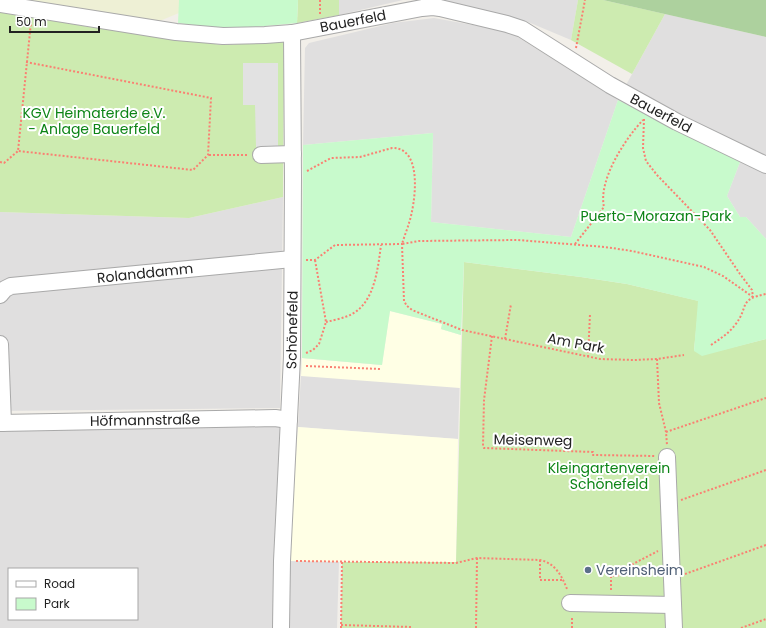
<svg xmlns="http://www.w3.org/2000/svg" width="766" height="628" font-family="Poppins,sans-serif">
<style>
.residential{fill:#e0dfdf;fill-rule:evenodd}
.education{fill:#ffffe5}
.farmland{fill:#eef0d5}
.grass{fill:#cdebb0}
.forest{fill:#add19e}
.park{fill:#c8facc}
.parking{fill:#e2e2e2}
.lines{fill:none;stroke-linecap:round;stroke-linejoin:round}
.minor-casing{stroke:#a9a9a9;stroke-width:18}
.path{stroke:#fa8072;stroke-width:2;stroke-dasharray:2 2;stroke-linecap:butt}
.minor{stroke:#fff;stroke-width:16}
.service-dot{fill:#5c6f8a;stroke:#fff;stroke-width:1.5}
.labels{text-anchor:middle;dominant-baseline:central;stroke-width:4;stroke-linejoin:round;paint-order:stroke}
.street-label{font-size:14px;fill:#222;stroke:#fff}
.park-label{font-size:14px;fill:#0c8416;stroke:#fff}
.service-label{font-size:14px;fill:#4e5e75;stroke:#fff;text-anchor:start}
</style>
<rect width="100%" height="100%" fill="#f2efe9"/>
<g class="residential">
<path d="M339 0H403L339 15Z"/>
<path d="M444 0H578L571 40 528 22 444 3Z"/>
<path d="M665 14 766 37V157L713 131 626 85Z"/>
<path d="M434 18 495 29 513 34 618 100 571 237 431 222 433 133 303 145 305 48 309 43 393 23Z"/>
<path d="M740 162 766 174V239L746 217H740L727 196Z"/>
<path d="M283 197 280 408 0 411V212L189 218Z"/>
<path d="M441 329 461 335 458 439 298 427 302 358 382 365Z"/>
<path d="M289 420V561L339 562 337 628H0V423ZM9 569H137V619H9Z"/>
</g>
<g class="education">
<path d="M390 311 442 324 441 329 461 335 460 388 301 376 302 358 382 365Z"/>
<path d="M298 427 458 439 456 563 289 561Z"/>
</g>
<path class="farmland" d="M27 0H179V13L157 22Z"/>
<g class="grass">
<path d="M298 0H339V15L297 23Z"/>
<path d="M578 0H603L665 14 632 74 571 40Z"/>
<path d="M0 11 89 27 222 45 284 42 283 197 189 218 0 212Z"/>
<path d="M464 262 581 277 627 284 699 301 694 350 702 355 766 339V628H341L342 562H456Z"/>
</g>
<path class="forest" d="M603 0H766V37Z"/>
<g class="park">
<path d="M179 0H298L297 23 253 27 218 28 178 23Z"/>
<path d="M618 100 740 162 727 196 740 217H746L766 239V339L702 356 694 351 698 301 627 284 581 277 464 262 461 335 441 329 442 324 390 311 382 365 302 358 303 145 433 133 431 222 571 237Z"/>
</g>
<path class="parking" d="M243 63H278V147H256L255 105H243Z"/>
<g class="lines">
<g class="minor-casing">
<g id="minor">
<path d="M0 4 176 32 223 36 265 35 292 33 422 8 433 7 440 8 507 24 522 29 610 85 677 122 766 165"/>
<path d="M261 155 293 154"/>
<path d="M0 295 5 289 11 286 292 259"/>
<path d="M0 344 3 423"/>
<path d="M0 423 275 418 289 420"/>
<path d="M667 457 674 628"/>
<path d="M570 603 673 605"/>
<path d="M281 628 282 561 292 357 293 178 292 33"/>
</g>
</g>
<g class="path">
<path d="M320 14V0"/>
<path d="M576 48 585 0"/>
<path d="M26 62 211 98 208 155 193 170 18 151 31 22"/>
<path d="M644 119 643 148 646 161 657 175 710 230 740 274 752 290 753 297"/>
<path d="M209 155H248"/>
<path d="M0 162 4 163 18 151"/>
<path d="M307 171 331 158 360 157 392 148C424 147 415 205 409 223 407 230 404 237 402 244L419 241 518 240 605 247 632 251 704 267 723 276 753 297"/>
<path d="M575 244 604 207C598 180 625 139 643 120"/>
<path d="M306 260H315L335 245 402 244 404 301 407 306 412 310 462 330 600 359 634 360 657 359 684 355"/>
<path d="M326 322C334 320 345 318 352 314 375 302 378 267 381 245"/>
<path d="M492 336 484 400 483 446 484 448 593 452V455L655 456"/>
<path d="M505 339 511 304"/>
<path d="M711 345C720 339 729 333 735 325 750 306 737 300 766 294"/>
<path d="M306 353 313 350 319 344 326 322 315 260"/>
<path d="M588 357 590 314"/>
<path d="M657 359 659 403 666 432 667 445"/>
<path d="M306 366 380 369"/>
<path d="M666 432 766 398"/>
<path d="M681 500 766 470"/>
<path d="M540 560V580H564"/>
<path d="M296 561 456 563 477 558 540 560C555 563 562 576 567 589"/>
<path d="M685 574 766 545"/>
<path d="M611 590V576L631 574V565L658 551"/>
<path d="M341 625 412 627"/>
<path d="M341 628 342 562"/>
<path d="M476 628 477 558"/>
<path d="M572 628V617"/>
<path d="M741 628 766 619"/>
</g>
<use href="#minor" class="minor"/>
</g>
<circle class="service-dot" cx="588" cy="570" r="4"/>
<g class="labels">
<g class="street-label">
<text transform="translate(353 21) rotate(-11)">Bauerfeld</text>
<text transform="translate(661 113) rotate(28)">Bauerfeld</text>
<text transform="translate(145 273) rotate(-6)">Rolanddamm</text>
<text transform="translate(292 330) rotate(-89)">Schönefeld</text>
<text transform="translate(576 343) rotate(11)">Am Park</text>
<text transform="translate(145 420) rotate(-1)">Höfmannstraße</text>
<text transform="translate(533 440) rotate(1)">Meisenweg</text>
</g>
<g class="park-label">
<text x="94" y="113">KGV Heimaterde e.V.<tspan x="94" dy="16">- Anlage Bauerfeld</tspan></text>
<text x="656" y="216">Puerto-Morazan-Park</text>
<text x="609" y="468">Kleingartenverein<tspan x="609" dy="16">Schönefeld</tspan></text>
</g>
<g class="service-label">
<text x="596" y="570">Vereinsheim</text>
</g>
</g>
<rect x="8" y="568" width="130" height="52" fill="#ffffff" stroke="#a7a7a7"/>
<rect x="16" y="581" width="20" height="6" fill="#ffffff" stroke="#a7a7a7"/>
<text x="44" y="588" font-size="12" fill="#222222">Road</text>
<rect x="16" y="598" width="20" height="12" fill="#c8facc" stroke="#a7a7a7"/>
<text x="44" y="608" font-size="12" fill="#222222">Park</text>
<path d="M10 26v6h89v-6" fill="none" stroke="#222222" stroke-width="2"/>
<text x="16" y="26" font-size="12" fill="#222222" stroke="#ffffff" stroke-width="3" paint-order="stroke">50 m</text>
</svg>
